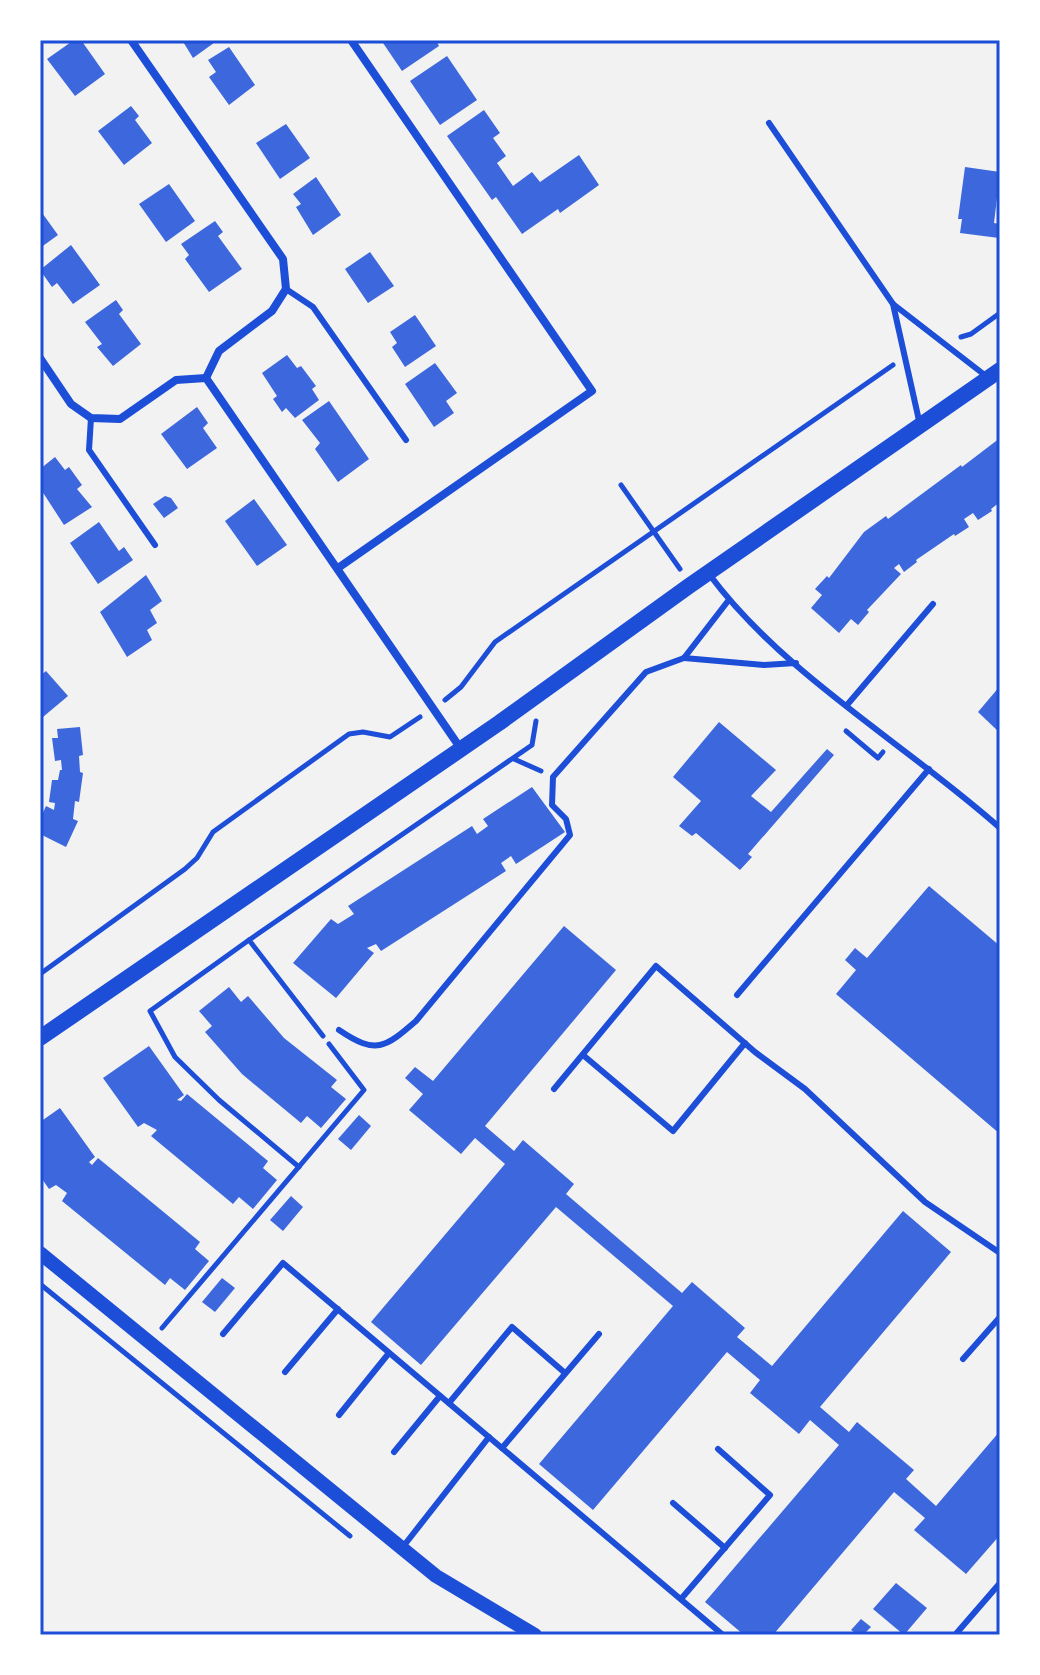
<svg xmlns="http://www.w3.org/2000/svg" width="1040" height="1675" font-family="Rubik,sans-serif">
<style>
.building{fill:#3d67dc}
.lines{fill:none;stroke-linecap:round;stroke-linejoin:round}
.path{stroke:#1d4ed8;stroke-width:5}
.service{stroke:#1d4ed8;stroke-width:6}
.minor{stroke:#1d4ed8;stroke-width:8}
.tertiary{stroke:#1d4ed8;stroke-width:14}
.secondary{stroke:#1d4ed8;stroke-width:16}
.neatline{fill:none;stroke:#1d4ed8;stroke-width:3}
</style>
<rect width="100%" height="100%" fill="#f2f2f2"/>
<g class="building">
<path d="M74 40H81L105 74 75 96 47 59Z"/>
<path d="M182 40H218L193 58Z"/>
<path d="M381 40H436L439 46 402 71Z"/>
<path d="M229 47 255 85 229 105 209 77 216 72 208 60Z"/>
<path d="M447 56 477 100 440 125 410 81Z"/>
<path d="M131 106 139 116 135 120 152 143 124 165 98 131Z"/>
<path d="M484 110 500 133 493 138 506 156 497 163 513 186 532 172 540 182 579 155 599 185 560 213 558 209 522 234 496 197 492 200 447 136Z"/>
<path d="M286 124 310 158 280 179 256 143Z"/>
<path d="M965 167 1000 172 994 223 1000 224 999 238 960 233 962 219H958Z"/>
<path d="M316 177 341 215 313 235 296 207 301 204 293 194Z"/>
<path d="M169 184 195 221 166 242 139 204Z"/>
<path d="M40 210 58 235 40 248Z"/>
<path d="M215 221 223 232 218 236 242 269 209 292 185 259 189 255 181 244Z"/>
<path d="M71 245 100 285 73 304 57 283 52 287 40 270Z"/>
<path d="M370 252 394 286 368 303 345 269Z"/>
<path d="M116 300 123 310 119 314 141 344 113 366 97 347 102 344 85 322Z"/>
<path d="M415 315 436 346 405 367 392 347 397 343 390 332Z"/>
<path d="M287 355 297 368 301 366 316 386 312 389 319 400 295 418 286 408 282 412 273 399 277 396 262 373Z"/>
<path d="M435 363 457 393 446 401 454 413 434 427 405 384Z"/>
<path d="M329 401 369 459 338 482 315 449 320 443 302 420Z"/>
<path d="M197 407 208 423 203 428 217 448 187 469 161 434Z"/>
<path d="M1000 438V502L991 509 992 511 978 520 973 513 964 519 969 527 955 536 954 534 916 560 917 562 904 572 899 564 894 568 901 574 867 610 869 612 858 625 851 619 839 633 811 608 822 595 815 589 827 576 829 578 864 532 886 516 888 519 961 465 962 467Z"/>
<path d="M55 457 65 470 69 467 82 485 77 489 92 507 64 525 40 488V469Z"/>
<path d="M165 496 171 498 178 508 164 518 153 504Z"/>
<path d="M254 499 287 545 257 566 225 521Z"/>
<path d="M99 522 119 551 124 547 133 560 98 584 70 543Z"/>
<path d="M146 575 162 601 150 610 157 623 147 630 152 640 127 657 100 612Z"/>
<path d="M46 671 68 696 43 717 40 714V676Z"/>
<path d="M1000 686V733L978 712Z"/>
<path d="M719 722 776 770 751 796 771 812 827 749 834 755 748 854 752 857 740 870 696 833 692 836 679 826 701 801 673 777Z"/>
<path d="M80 727 83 755 79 756 80 772 83 773 79 802 75 801 73 819 78 821 66 847 40 834V819L46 806 54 810 55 803 49 802 52 780H58L60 770H62L61 760 55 761 52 738H58L57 729Z"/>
<path d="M532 787 565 832 516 864 511 856 501 863 506 871 381 951 376 944 367 948 374 953 336 998 293 963 331 919 338 924 354 914 348 906 472 826 477 834 488 826 483 819Z"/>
<path d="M929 886 1000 946V1134L836 994 856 970 845 960 855 948 867 958Z"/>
<path d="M564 926 616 970 485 1126 514 1151 523 1140 574 1184 566 1194 682 1293 692 1282 745 1328 737 1337 772 1366 903 1211 951 1252 820 1407 849 1432 857 1422 914 1470 906 1479 936 1506 1000 1431V1535L966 1574 914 1530 925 1518 894 1492 773 1635H744L705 1602 839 1445 810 1420 799 1434 750 1393 760 1380 727 1352 593 1510 539 1464 673 1306 556 1207 421 1365 371 1322 505 1164 475 1138 461 1154 409 1110 423 1094 405 1078 415 1067 433 1081Z"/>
<path d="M229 987 241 1002 248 996 284 1038 337 1080 331 1087 346 1099 321 1128 307 1116 301 1123 242 1074 205 1032 212 1026 199 1011Z"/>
<path d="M149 1046 184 1095 177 1100 181 1101 187 1094 268 1161 263 1168 277 1180 253 1209 239 1197 233 1204 151 1136 157 1130 144 1123 138 1127 103 1078Z"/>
<path d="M60 1108 95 1157 89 1162 92 1165 98 1158 200 1242 195 1249 209 1261 185 1290 170 1278 165 1285 62 1201 67 1193 56 1185 49 1189 40 1176V1122Z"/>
<path d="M359 1115 371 1126 351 1150 338 1139Z"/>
<path d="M291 1196 303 1207 283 1231 270 1220Z"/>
<path d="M222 1278 235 1288 215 1312 202 1302Z"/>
<path d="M896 1583 927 1608 904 1635 873 1609Z"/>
<path d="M861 1619 871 1627 863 1635H858L851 1630Z"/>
</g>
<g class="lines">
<g class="path">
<path d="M961 337 971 334 1000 313"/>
<path d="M621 485 680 569"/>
<path d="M445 700 461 687 495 642 893 365"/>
<path d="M846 731 878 758 883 752"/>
<path d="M514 759 541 771"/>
<path d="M249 940 150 1011 175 1057 219 1100 299 1167"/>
<path d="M40 974 185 869 197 858 213 832 349 734 363 732 390 737 420 717"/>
<path d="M323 1036 249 940 532 745 536 721"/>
<path d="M40 1284 350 1536"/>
<path d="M162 1328 364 1090 329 1044"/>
</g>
<g class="service">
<path d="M769 123 893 304 986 376"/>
<path d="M286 289 313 307 406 440"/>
<path d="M893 304 920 425"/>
<path d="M91 418 89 450 155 545"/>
<path d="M709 574C784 675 906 744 1000 828"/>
<path d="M684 658 764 665 796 663"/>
<path d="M847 705 933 604"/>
<path d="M737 995 929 769"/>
<path d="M339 1030C376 1055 385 1048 416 1021L570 835 566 819 552 805 553 777 646 672 684 658 728 601"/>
<path d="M583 1055 673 1131 745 1043"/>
<path d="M554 1089 656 966 755 1052 805 1089 925 1202 1000 1253"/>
<path d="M223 1334 283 1263 723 1635"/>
<path d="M963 1359 1000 1317"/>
<path d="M285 1372 338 1309"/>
<path d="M449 1403 512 1327 565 1373"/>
<path d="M339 1415 389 1353"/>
<path d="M502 1448 599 1334"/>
<path d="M394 1452 440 1396"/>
<path d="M673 1503 725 1548"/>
<path d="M402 1548 489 1437"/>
<path d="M681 1599 770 1495 718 1449"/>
<path d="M955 1635 1000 1583"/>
</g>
<g class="minor">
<path d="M131 40 283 259 286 289 272 311 219 351 206 378"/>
<path d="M40 358 71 404 91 418 120 419 176 380 206 378"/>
<path d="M206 378 461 749"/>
<path d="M338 568 592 391 351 40"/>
</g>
<path class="tertiary" d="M40 1253 436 1576 535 1635"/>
<path class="secondary" d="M40 1038 499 723 689 586 1000 370"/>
</g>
<rect width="1040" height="1675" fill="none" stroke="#ffffff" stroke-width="84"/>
<rect x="42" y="42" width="956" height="1591" class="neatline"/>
</svg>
